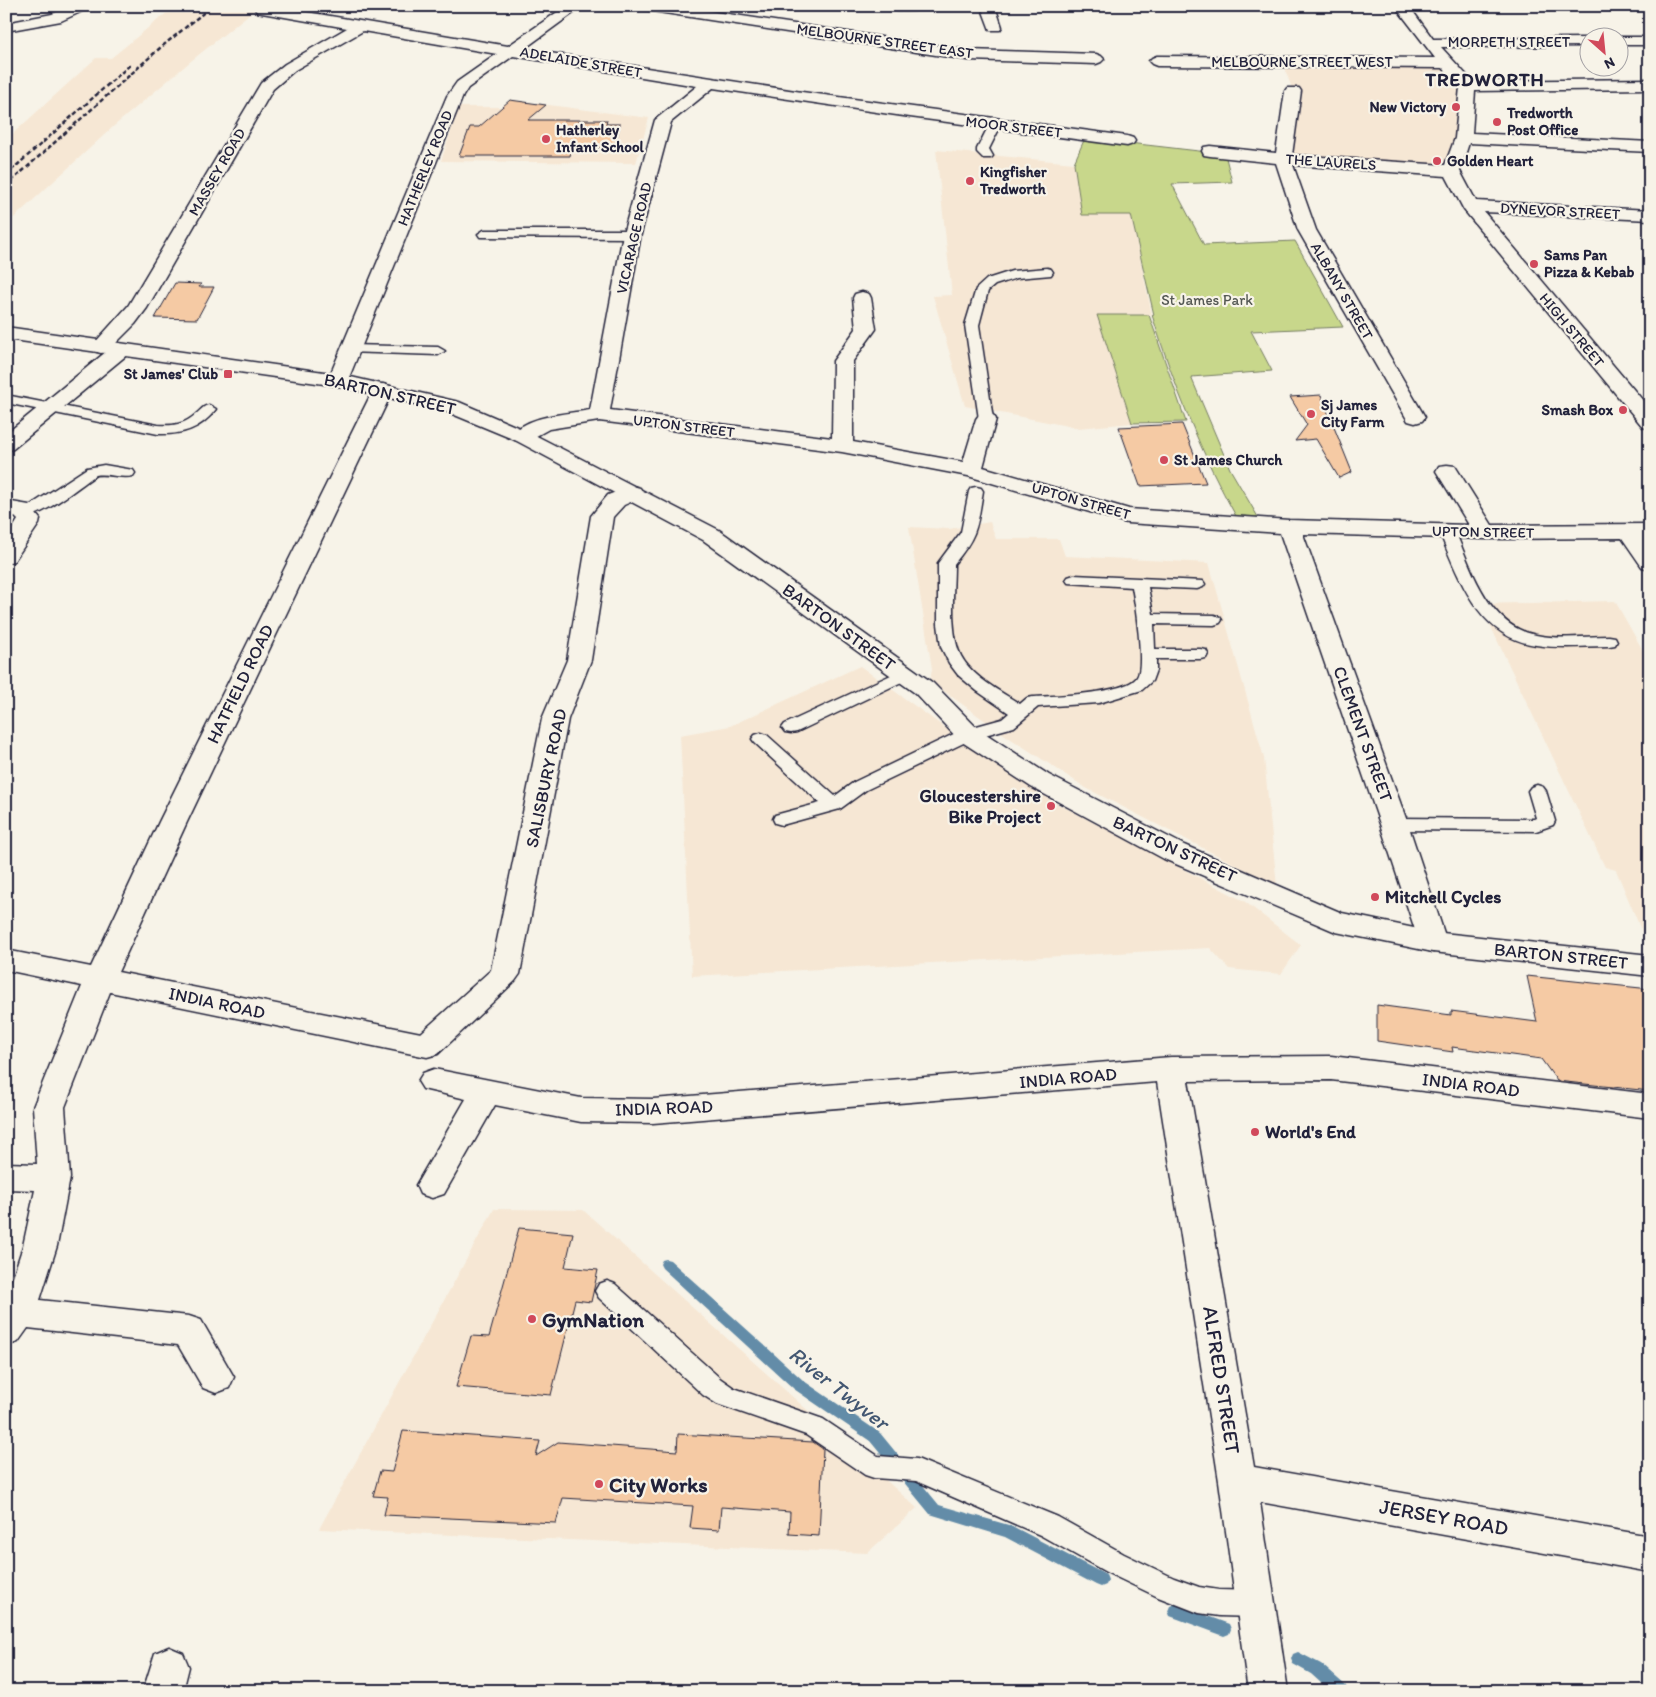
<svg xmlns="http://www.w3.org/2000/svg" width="1656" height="1697" font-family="Itim,sans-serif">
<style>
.built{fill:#f6e7d4}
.green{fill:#c8d78b;stroke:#757c63}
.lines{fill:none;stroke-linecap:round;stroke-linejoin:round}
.stream{fill:#638ca8;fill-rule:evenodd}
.building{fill:#f5caa4;stroke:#22223b}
.service-casing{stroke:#22223b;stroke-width:3}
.minor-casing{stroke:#22223b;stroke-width:3}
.secondary-casing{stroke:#22223b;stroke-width:3}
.service{fill:#f7f3e8;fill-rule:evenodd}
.minor{fill:#f7f3e8;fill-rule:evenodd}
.secondary{fill:#f7f3e8;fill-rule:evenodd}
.rail{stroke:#22223b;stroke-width:2.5;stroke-dasharray:4.5 2.5;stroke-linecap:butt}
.poi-dot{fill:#d1495b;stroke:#f7f3e8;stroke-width:2}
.labels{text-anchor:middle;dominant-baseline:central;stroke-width:4.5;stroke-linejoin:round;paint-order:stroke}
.far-street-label{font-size:15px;fill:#22223b;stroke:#f7f3e8}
.far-poi-label{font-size:15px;font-weight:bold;fill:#22223b;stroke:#f7f3e8;text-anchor:start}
.far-park-label{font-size:15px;fill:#545853;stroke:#f7f3e8}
.street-label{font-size:18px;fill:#22223b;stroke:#f7f3e8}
.poi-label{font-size:18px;font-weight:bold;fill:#22223b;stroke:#f7f3e8;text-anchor:start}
.far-district-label{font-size:19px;font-weight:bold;letter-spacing:1px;fill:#22223b;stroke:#f7f3e8}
.near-poi-label{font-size:21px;font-weight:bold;fill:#22223b;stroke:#f7f3e8;text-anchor:start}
.near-street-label{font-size:21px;fill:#22223b;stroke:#f7f3e8}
.near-water-label{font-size:22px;font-style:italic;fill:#435772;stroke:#f7f3e8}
</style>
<rect width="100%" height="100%" fill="#f7f3e8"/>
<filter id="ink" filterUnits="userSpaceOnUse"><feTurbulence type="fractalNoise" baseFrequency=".02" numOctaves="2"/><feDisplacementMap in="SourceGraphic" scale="10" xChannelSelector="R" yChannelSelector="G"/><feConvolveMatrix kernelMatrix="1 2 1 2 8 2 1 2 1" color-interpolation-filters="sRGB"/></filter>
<g filter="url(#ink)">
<g class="built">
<path d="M175 6H259L191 61 114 126 6 225V156L14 148 6 147V140L96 58H111Z"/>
<path d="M1282 62 1447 63 1468 86 1452 171 1283 159 1293 91Z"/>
<path d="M510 100 649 118 636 163 441 161 459 107H503Z"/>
<path d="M936 150 1074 163 1082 215H1131L1152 315H1097L1132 423 1078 428 965 406 933 296 952 295Z"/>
<path d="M990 522 996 539H1059L1065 556 1209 563 1264 758 1277 886 1086 788 1002 733 930 681 932 669 909 527 949 529Z"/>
<path d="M1615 601 1650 663V951L1616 870 1605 867 1480 604Z"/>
<path d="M860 666 970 746 1052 801 1244 901 1301 945 1281 974 1229 969 1210 948 692 976 680 735 730 726Z"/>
<path d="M494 1209 583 1210 917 1508 867 1553 319 1529Z"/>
</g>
<g class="green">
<path d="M1085 138 1225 154 1232 182 1172 184 1204 245 1295 241 1343 327 1251 331 1272 371 1191 377 1230 469 1258 517 1237 518C1201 454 1174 385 1152 315H1154L1131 215H1082L1074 163Z"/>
<path d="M1097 315H1149L1186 422 1132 423Z"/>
</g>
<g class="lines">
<g class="stream">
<path d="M857 6H874L903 11 900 13Z"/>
<path d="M666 1259 670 1260 804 1381 880 1433 939 1505 1012 1526 1106 1575 1108 1580 1106 1585 1101 1587 1096 1585 1005 1537 930 1514 870 1441 794 1389 662 1268 660 1264 662 1260Z"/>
<path d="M1175 1604 1229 1624 1231 1629 1229 1634 1224 1636 1170 1616 1168 1611 1170 1606Z"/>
<path d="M1298 1652 1321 1664 1346 1686 1348 1691H1330L1311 1674 1293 1664 1291 1659 1293 1654Z"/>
</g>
</g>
<g class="building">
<path d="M510 100 546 105 528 120H607L606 124H620L615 148H580V151H571L570 156H459L470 127H479Z"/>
<path d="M175 283 201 284 199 287H214L197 319 155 318Z"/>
<path d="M1321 395 1352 472 1339 478 1316 439 1295 441 1307 425 1290 397Z"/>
<path d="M1182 424 1206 483 1140 486 1119 427Z"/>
<path d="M1527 976 1650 989V1091L1557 1081 1541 1059 1452 1047 1453 1052 1377 1041V1005L1451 1015V1011L1537 1022Z"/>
<path d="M519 1228 573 1233 565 1267 598 1270 591 1302 575 1300 551 1395 456 1387 471 1336 489 1337Z"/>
<path d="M403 1431 540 1441 536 1456 558 1442 677 1451 678 1434 813 1442 823 1449 819 1536 789 1534 790 1512 721 1507 719 1530 690 1528 693 1506 563 1498 556 1523 384 1515 388 1497 373 1496 380 1471 392 1472Z"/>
</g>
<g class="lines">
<g class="service-casing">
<g id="service">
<path d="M880 6H927L928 7C920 13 888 12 880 6Z"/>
<path d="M995 122 1001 125 989 149 993 156 991 158H983L977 152V149L989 125Z"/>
<path d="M484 230H632L638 234 632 238 480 237 478 234Z"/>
<path d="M1047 268 1051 269 1053 272 1051 275 1017 278 995 285 988 291 979 325 993 419 991 422H981L979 419 965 325 976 289 987 279 1012 271Z"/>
<path d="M350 345 438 347 445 351 438 355 345 352 343 349Z"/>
<path d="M6 395 158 425C173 426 184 425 196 414 201 410 203 406 209 405L216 409C201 429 182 435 158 434L6 403Z"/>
<path d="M104 465 133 470 135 473 133 476C121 479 109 473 96 475 81 485 37 522 20 517L17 514 87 468Z"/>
<path d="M976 487 981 488 983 491C977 527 978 535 954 564 954 590 949 632 961 656 972 677 1000 691 1020 704L1027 698 1033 697C1053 696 1126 694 1137 677 1145 665 1135 603 1132 587L1068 583 1066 580 1068 577 1074 575 1203 581 1205 584 1203 587 1197 589 1148 587 1153 614 1214 615 1220 617 1222 620 1220 623 1214 625 1154 624 1155 649H1200L1206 650 1208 654 1206 658 1200 659H1156V670L1152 681 1142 690 1099 703 1038 707 1014 727 974 738 866 790 840 809 782 825 775 823 773 819 775 815 820 803 755 743 752 739 755 735 761 733 767 735 835 796 854 782 962 730 1002 719 1009 713 977 691 958 675 949 663 941 647 938 624V563L961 532 969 491 971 488Z"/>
<path d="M1447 526 1452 528 1455 531C1472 570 1488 626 1536 635 1560 640 1585 636 1609 636L1615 637 1617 641 1615 645 1609 646C1585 646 1560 649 1536 645 1478 637 1459 578 1439 531L1442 528Z"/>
<path d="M904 669 910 670 912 674 910 678 797 732 791 733 785 732 782 728 785 724Z"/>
<path d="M1537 785 1543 787 1546 791 1555 821 1553 825 1536 831 1394 830 1387 828 1385 824 1387 820 1394 818 1534 819 1536 818 1528 791 1531 787Z"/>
<path d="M607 1281 615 1284 721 1379 734 1388 823 1419 878 1456 917 1459 1058 1517 1124 1554 1174 1578 1199 1587 1219 1590 1256 1591 1265 1595 1269 1604 1265 1613 1256 1617 1219 1616 1199 1613 1158 1597 1106 1572 1040 1535 916 1481 874 1478 865 1475 806 1435 717 1404 703 1395 599 1298 595 1291 599 1284Z"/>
</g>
</g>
<g class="minor-casing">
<g id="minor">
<path d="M70 6H89L87 9 61 21 6 31V23L52 14Z"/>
<path d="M257 6H271L508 46 566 6H583L524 49 802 92 1127 136 1133 138 1135 141 1133 144 1127 146 910 117 713 88 671 122 641 234 610 410 832 438 833 361 856 329 853 298 855 294 862 292 869 294 871 298 876 329 853 361V442L963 462 976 419 979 415 986 413 993 415 996 419 983 467 1129 509 1289 520 1469 525 1436 471 1439 466 1447 465 1455 466 1492 525 1650 524V538H1645L1650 545V569L1642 567 1622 538 1485 539 1303 534 1408 824 1447 942 1443 949 1433 952 1423 949 1419 942 1380 824 1280 533 1127 523 968 476 842 452 599 421 549 429 529 440 522 442 515 440 511 436C526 415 567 414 590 410L623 234 655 120 697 86 513 56 468 88 463 96 348 380 345 384 338 386 331 384 328 380 447 96 457 82 497 54 363 31 295 70 273 89 147 308 135 324 110 349 121 344 128 346 131 350 128 354 13 449 6 451V434L107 351 101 353 94 351 91 347 128 306 261 83 285 64 347 28 262 13 257 12 255 9Z"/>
<path d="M638 6H675L968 50 1096 54 1101 56 1104 59 1101 62 1096 64 968 60 645 10Z"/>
<path d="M981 6H995L1002 27 1000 30H990Z"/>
<path d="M1395 6H1409L1433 39 1588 38V46L1441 47 1472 81 1650 79V89L1475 91 1472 133 1650 142V152L1469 143 1460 171 1476 201 1650 210V220L1484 212 1650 409V429L1643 427 1464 210 1446 176 1293 165 1316 230 1425 417 1422 421 1415 423 1408 421 1298 230 1276 163 1210 156 1204 155 1202 151 1204 147 1210 146 1276 153 1285 91 1287 88H1299L1301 91 1292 155 1445 165 1455 138 1460 87 1443 68 1157 66 1152 64 1149 61 1152 58 1157 56 1435 58Z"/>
<path d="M1618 37H1650V45H1618V38H1614Z"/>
<path d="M383 384 390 386 393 390 187 822 118 972 421 1033 491 970 542 719 567 660 591 516 608 495 632 486 640 488 643 493 640 498 624 505 613 517 591 660 568 719 520 974 515 981 438 1054 427 1057 110 992 65 1107 70 1178 57 1246 40 1300 189 1316 201 1320 234 1377 229 1388 216 1393 203 1388 178 1345 28 1328 18 1342 6 1346V1298L23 1246 35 1190 6 1189V1163L37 1164 33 1107 82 986 6 970V950L91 967 159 822 373 390 376 386Z"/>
<path d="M6 501 29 505 40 519 39 524 14 561 6 563V539L18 520 14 516 6 515Z"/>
<path d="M1331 1056 1650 1094V1118L1331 1080 1188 1081 1254 1467 1650 1536V1572L1260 1502 1288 1691H1248L1219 1481 1157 1082 653 1123 581 1122 495 1105 444 1194 432 1198 420 1194 416 1185 466 1099 423 1089 418 1081 423 1073 434 1069 581 1098 653 1099 1171 1057Z"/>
<path d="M169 1647 183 1653 189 1667 183 1691H143L155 1653Z"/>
</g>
</g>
<g class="secondary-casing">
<path id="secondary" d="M6 327 338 374 459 402 529 432 719 530 933 683 977 728 1049 775 1184 845 1342 913 1433 932 1650 955V976L1433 952 1336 932 1164 859 1031 787 959 740 915 693 703 540 515 440 445 411 338 386 6 339Z"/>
</g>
<use href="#service" class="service"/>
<use href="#minor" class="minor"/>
<use href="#secondary" class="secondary"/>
<g class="rail">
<path d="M6 175 130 65"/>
<path d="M6 186 160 48 212 6"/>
</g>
</g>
</g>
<g class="poi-dot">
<circle cx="1456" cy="107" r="5"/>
<circle cx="1497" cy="122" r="5"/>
<circle cx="546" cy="139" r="5"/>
<circle cx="1437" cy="161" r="5"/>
<circle cx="970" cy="181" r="5"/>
<circle cx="1534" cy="264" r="5"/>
<rect x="223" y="369" width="10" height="10" rx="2.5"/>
<circle cx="1623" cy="410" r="5"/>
<circle cx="1311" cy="414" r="5"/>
<circle cx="1164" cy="460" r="5"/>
<circle cx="1051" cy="806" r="5"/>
<circle cx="1375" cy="897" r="5"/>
<circle cx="1255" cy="1132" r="5"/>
<circle cx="532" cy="1319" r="5"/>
<circle cx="599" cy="1484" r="5"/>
</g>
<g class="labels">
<g class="far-street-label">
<text transform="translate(885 41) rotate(8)">MELBOURNE STREET EAST</text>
<text x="1509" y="42">MORPETH STREET</text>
<text transform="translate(581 62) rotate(10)">ADELAIDE STREET</text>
<text x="1302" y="62">MELBOURNE STREET WEST</text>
<text transform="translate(1014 127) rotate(7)">MOOR STREET</text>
<text transform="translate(1331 162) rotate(4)">THE LAURELS</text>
<text transform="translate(425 168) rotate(-68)">HATHERLEY ROAD</text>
<text transform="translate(217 172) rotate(-60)">MASSEY ROAD</text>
<text transform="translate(1560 211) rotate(3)">DYNEVOR STREET</text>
<text transform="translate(634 238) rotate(-77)">VICARAGE ROAD</text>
<text transform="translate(1342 291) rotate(60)">ALBANY STREET</text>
<text transform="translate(1572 330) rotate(50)">HIGH STREET</text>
<text transform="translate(684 426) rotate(7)">UPTON STREET</text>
<text transform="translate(1081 501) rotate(16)">UPTON STREET</text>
<text transform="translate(1483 532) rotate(1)">UPTON STREET</text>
</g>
<g class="far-poi-label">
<text x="1446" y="107" text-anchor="end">New Victory</text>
<text x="1507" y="113">Tredworth<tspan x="1507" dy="17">Post Office</tspan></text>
<text x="556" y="130">Hatherley<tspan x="556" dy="17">Infant School</tspan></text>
<text x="1447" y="161">Golden Heart</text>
<text x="980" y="172">Kingfisher<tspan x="980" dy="17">Tredworth</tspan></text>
<text x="1544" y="255">Sams Pan<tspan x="1544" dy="17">Pizza &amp; Kebab</tspan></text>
<text x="218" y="374" text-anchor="end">St James' Club</text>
<text x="1321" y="405">Sj James<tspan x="1321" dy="17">City Farm</tspan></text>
<text x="1613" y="410" text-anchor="end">Smash Box</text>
<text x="1174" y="460">St James Church</text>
</g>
<g class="far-park-label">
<text x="1207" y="300">St James Park</text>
</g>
<g class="street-label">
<text transform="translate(390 394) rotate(13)">BARTON STREET</text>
<text transform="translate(839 627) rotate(36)">BARTON STREET</text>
<text transform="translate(240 684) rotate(-64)">HATFIELD ROAD</text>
<text transform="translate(1363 734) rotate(70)">CLEMENT STREET</text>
<text transform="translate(546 778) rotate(-78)">SALISBURY ROAD</text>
<text transform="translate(1175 849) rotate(25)">BARTON STREET</text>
<text transform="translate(1561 956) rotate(6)">BARTON STREET</text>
<text transform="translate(217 1003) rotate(12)">INDIA ROAD</text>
<text transform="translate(1068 1078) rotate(-5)">INDIA ROAD</text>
<text transform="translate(1471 1085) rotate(7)">INDIA ROAD</text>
<text transform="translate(664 1108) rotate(-2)">INDIA ROAD</text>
</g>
<g class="poi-label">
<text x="1041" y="796" text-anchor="end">Gloucestershire<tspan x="1041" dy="21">Bike Project</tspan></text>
<text x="1385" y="897">Mitchell Cycles</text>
<text x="1265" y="1132">World's End</text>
</g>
<g class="far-district-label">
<text x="1485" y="79">TREDWORTH</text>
</g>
<g class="near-poi-label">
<text x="542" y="1319">GymNation</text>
<text x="609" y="1484">City Works</text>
</g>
<g class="near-street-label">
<text transform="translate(1222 1380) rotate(81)">ALFRED STREET</text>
<text transform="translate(1444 1517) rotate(10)">JERSEY ROAD</text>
</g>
<g class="near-water-label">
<text transform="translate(839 1388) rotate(38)">River Twyver</text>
</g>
</g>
<rect width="1656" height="1697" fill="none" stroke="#f7f3e8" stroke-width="25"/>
<rect x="12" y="12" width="1631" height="1672" fill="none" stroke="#22223b" stroke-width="2" filter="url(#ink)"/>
<g transform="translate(1604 52) rotate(153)"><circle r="24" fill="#f7f3e8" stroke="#a29fa3"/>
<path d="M0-4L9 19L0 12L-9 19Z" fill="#d1495b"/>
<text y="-8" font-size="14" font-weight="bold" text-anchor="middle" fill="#22223b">N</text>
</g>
</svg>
